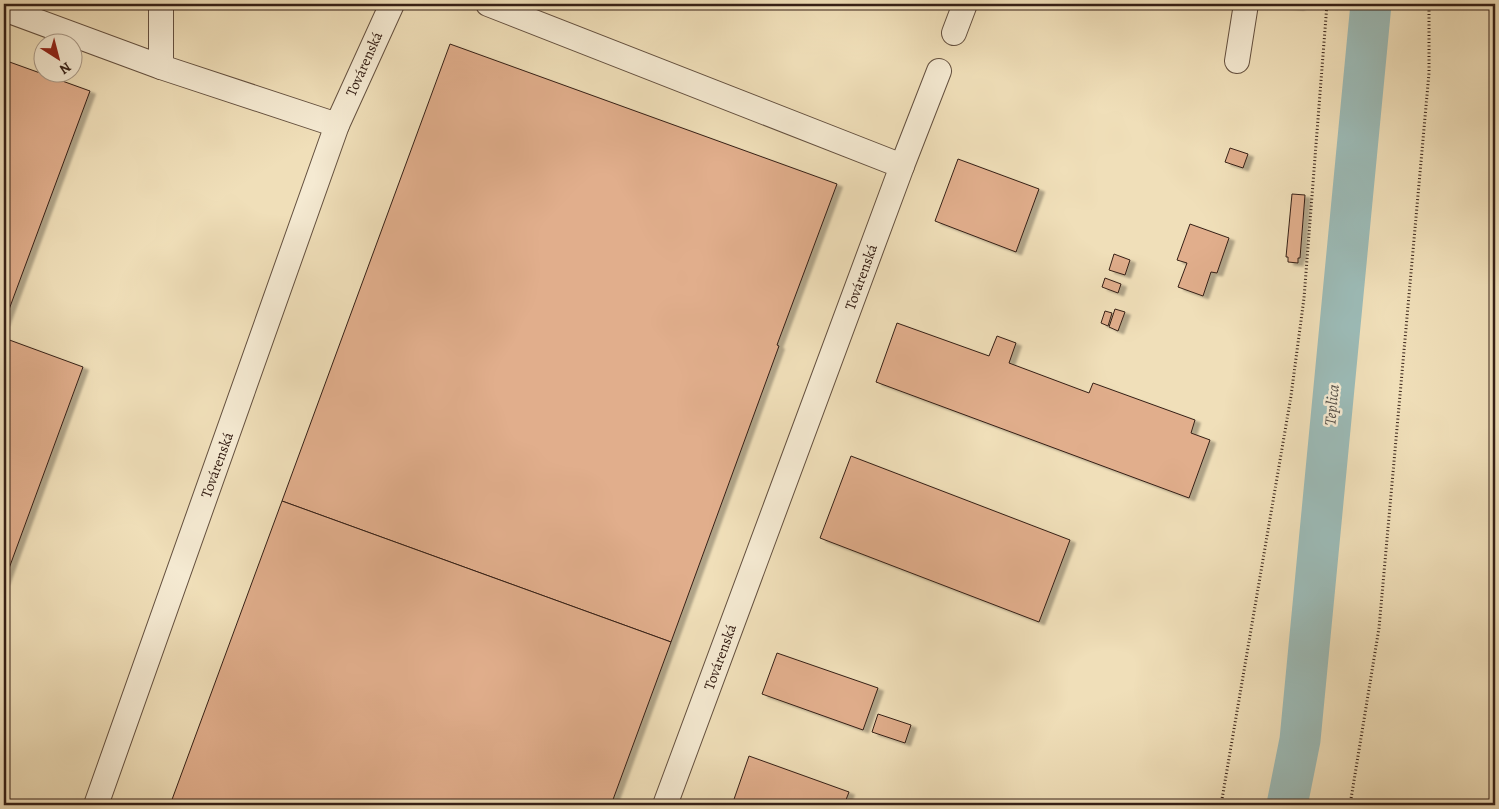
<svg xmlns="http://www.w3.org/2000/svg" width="1499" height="809" font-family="Alegreya,serif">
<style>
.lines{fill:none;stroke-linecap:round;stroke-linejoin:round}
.river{stroke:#9cbbb7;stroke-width:41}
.building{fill:#e1ae8c;stroke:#362016;filter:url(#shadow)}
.minor-casing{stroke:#64503f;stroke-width:26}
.path{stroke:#362016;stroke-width:3;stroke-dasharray:1 2.5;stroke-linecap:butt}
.minor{stroke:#f5ead2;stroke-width:24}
.labels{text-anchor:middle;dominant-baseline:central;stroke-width:5;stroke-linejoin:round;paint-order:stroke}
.street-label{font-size:15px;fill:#362016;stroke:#f5ead2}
.water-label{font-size:16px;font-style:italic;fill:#554e46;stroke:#f5ead2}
</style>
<defs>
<filter id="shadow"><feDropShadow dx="5.5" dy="3" stdDeviation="1" flood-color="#0004"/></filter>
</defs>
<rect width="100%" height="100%" fill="#f0dfb9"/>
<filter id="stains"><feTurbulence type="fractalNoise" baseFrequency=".004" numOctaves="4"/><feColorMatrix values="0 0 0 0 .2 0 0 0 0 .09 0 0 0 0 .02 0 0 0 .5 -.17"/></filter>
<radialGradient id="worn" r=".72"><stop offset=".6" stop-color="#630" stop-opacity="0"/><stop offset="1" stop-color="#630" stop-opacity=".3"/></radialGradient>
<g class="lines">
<path class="river" d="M1287 805 1300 740 1371 4"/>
</g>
<g class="building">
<path d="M1279 4H1299V7Z"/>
<path d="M450 44 837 184 777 345 779 346 671 642 282 501Z"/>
<path d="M4 60 90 91 4 323Z"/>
<path d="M1230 148 1248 154 1243 168 1225 162Z"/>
<path d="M958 159 1039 189 1016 252 935 221Z"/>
<path d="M1292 194 1305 195 1300 258H1298V263L1288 262V257H1286Z"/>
<path d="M1190 224 1229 238 1217 273 1211 272 1203 296 1178 287 1187 263 1177 260Z"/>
<path d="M1114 254 1130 260 1125 275 1109 270Z"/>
<path d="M1105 278 1121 284 1118 293 1102 287Z"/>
<path d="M1115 309 1125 312 1118 331 1109 327Z"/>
<path d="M1105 311 1112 313 1108 326 1101 323Z"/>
<path d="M897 323 989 356 997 336 1016 343 1009 363 1089 393 1093 383 1195 420 1191 433 1210 440 1189 498 876 382Z"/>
<path d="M4 338 83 367 4 582Z"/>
<path d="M851 456 1070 540 1039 622 820 538Z"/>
<path d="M282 501 671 642 611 805H170Z"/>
<path d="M777 653 878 688 863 730 762 694Z"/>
<path d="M878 714 911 725 905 743 872 732Z"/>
<path d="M749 756 849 792 844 805H732Z"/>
</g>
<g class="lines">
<g class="minor-casing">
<g id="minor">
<path d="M161 4V67L337 125 392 4"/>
<path d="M488 4 902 166 665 805"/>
<path d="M4 9 161 67"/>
<path d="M954 33 965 4"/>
<path d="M1237 61 1246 4"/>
<path d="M902 166 939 71"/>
<path d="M96 805 337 125"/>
</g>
</g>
<g class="path">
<path d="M1221 805 1291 396 1304 298 1327 4"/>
<path d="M1350 805 1379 628 1429 73V4"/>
</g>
<use href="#minor" class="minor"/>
</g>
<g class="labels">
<g class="street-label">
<text transform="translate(364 64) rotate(-66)">Továrenská</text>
<text transform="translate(861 277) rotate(-70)">Továrenská</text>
<text transform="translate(217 465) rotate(-70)">Továrenská</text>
<text transform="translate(720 657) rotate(-70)">Továrenská</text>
</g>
<g class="water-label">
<text transform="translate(1332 405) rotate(-85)">Teplica</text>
</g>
</g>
<rect width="1499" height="809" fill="none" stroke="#f0dfb9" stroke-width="20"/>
<rect x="5" y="5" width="1489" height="799" fill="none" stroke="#362016" stroke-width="2.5"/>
<rect x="10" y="10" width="1479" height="789" fill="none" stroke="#362016"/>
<g transform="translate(58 58) rotate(144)"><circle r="24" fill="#f5ead2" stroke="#a99987"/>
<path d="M0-4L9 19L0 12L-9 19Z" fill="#8f2418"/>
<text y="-8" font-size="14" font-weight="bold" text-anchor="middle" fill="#362016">N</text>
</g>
<rect width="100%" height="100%" filter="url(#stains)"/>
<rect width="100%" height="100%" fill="url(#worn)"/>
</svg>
